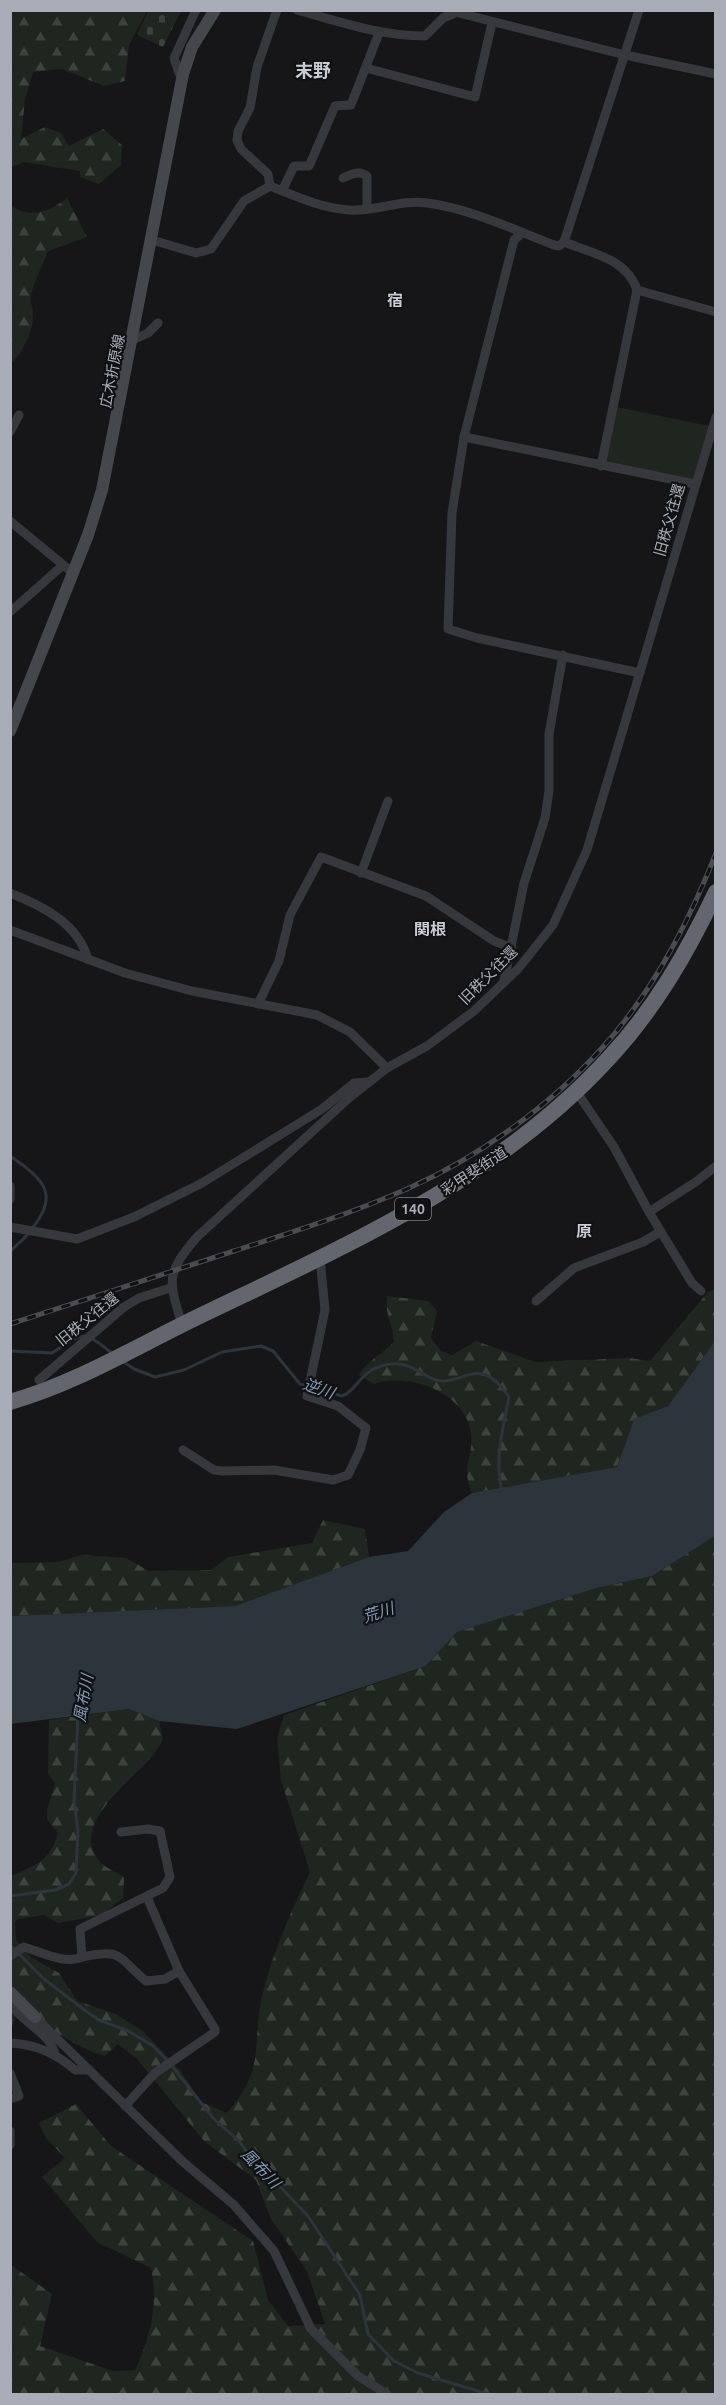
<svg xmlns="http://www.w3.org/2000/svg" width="726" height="2405" font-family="Ubuntu,'Noto Sans JP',sans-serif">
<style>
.forest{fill:url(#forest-firs)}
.cemetery{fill:url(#cemetery-stones)}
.green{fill:#1e261f}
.water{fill:#2c353c}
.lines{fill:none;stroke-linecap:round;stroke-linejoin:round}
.stream{stroke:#2c353c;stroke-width:3}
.street{stroke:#37383d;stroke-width:9}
.secondary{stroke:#45474d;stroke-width:12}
.highway{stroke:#63666e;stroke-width:16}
.rail-casing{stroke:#4a4c52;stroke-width:5}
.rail{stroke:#111113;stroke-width:3;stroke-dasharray:9;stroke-linecap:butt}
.labels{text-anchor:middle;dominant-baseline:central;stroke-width:4.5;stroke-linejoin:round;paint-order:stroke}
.shield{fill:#111113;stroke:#7b7e86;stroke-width:1.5}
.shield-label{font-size:14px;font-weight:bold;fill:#a8adb8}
.street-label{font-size:15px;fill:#a8adb8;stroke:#111113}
.neighbourhood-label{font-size:16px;font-weight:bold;fill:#c9ccd4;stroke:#111113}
.water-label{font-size:16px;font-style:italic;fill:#7f9bb3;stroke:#111113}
.quarter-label{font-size:18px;font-weight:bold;fill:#c9ccd4;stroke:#111113}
</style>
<defs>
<pattern id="forest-firs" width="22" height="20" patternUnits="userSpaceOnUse" patternTransform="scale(1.5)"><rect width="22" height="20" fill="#1e261f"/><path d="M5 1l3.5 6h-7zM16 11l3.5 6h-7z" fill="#3c433d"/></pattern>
<pattern id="cemetery-stones" width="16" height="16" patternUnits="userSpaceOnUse" patternTransform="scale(1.5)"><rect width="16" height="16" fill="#1e261f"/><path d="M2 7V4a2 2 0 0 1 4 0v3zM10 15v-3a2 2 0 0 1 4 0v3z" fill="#3c433d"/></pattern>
</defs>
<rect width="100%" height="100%" fill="#161618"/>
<g class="forest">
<path d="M11 10 147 11 129 45 125 81 104 86 62 69 33 72 25 99 21 139 45 127 61 133 69 146 103 129 122 145 121 165 99 184 80 177V171L24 162 11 167Z"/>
<path d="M67 198 87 237 48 251C43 265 34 281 31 295 29 303 33 306 33 313 35 328 21 355 11 364V205C28 220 52 211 67 198Z"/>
<path d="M715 1289V1341L668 1406 634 1419 617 1467 472 1493C460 1465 474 1458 471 1434 466 1392 409 1372 374 1384L359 1375C367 1360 383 1354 394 1342 393 1321 385 1319 387 1296L428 1301 437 1311 431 1338 441 1351 452 1355 476 1341 535 1362 629 1358 650 1361 708 1292Z"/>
<path d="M323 1520 365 1529 369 1557 235 1606 11 1616 10 1563 59 1562 81 1555 126 1558 149 1571 211 1570 228 1557 312 1543Z"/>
<path d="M715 1536V2394H11V2265L52 2294 40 2346 113 2371 135 2370C150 2338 159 2303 151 2268L97 2242 42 2177 65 2158 45 2137 39 2123 76 2104 111 2146 253 2241 268 2300 288 2326 325 2324 307 2271 271 2219 256 2180 204 2141 137 2059 118 2044 105 2056C76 2048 40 2022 14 2005L15 2020 11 2030V1876C35 1866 51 1860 58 1833L47 1819V1810L55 1783 48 1774 49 1720 129 1709 159 1721 163 1740C159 1746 155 1753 150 1759 130 1781 68 1827 100 1862 106 1868 117 1873 124 1877L123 1898 101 1915 58 1923 44 1915 18 1919 15 1922 16 1940 32 1958 59 1973 77 2001 116 2014 144 2032 180 2070 201 2102 227 2113C267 2067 251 2047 262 1997 272 1953 291 1912 310 1872L281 1780 277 1738 284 1715 426 1666 457 1632 597 1588 652 1576Z"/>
</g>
<path class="cemetery" d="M148 11H181L163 47 137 35Z"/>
<path class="green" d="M616 407 710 426 692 481 605 463Z"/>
<path class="water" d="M715 1341V1536L652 1576 597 1588 457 1632 426 1666 237 1729 159 1721 129 1709 11 1724V1616L235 1606 369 1557 408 1551 444 1512 472 1493 617 1467 634 1419 668 1406Z"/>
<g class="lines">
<g class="stream">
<path d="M10 1156C48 1182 60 1196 27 1235 22 1241 15 1246 10 1252"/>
<path d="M10 1351 52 1353C84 1332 82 1329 113 1354"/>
<path d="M124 1362 134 1369 155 1377 184 1370 222 1352 261 1346 273 1351 300 1384 342 1396C357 1391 359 1371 385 1365 414 1358 425 1383 445 1381 460 1380 471 1370 486 1375 496 1379 503 1388 509 1397 503 1429 494 1459 502 1491"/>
<path d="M10 1896 55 1890 69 1884 76 1873 78 1831 74 1801 78 1714"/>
<path d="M10 1945 44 1979 83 2009 99 2020 128 2031 152 2045 168 2061 213 2118 239 2141 261 2171 271 2177 308 2216 360 2295 368 2334 394 2361 418 2373 488 2394"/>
</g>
<g class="street">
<path d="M297 10C340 22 381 36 425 36L443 18 453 14"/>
<path d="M447 10 625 55 716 74"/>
<path d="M366 68 475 97 492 23"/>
<path d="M183 74 179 73 174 58 196 10"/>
<path d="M343 178C352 174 359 170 367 176V208"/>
<path d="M270 186C295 196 321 208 349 210 375 212 401 199 427 203 468 208 515 230 554 245L559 246 564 242C592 253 627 259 637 290L716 312"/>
<path d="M270 186 268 174 241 149 237 140 238 131 250 108 257 67 277 10"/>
<path d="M282 191 294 166H309L310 164 335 106 351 105 379 33"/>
<path d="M522 233 514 240 464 437 452 513 448 629 477 638 640 673"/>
<path d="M152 240 196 253 211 249 244 201 270 186"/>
<path d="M564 242 639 10"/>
<path d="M133 340 148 333 158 323"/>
<path d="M10 432 19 415"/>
<path d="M464 437 695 484"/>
<path d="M601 466 637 290"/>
<path d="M10 521 73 573"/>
<path d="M10 612 62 566"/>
<path d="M361 873 388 801"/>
<path d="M10 893C43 906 79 924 88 960"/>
<path d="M10 930 125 973 192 991 317 1015 350 1032 387 1068"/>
<path d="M504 981 524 883 545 818 549 791V734L563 655"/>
<path d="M258 1004 279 961 290 915 321 857 426 896 494 941 512 948"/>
<path d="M576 1091 614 1147 649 1212 697 1181 716 1166"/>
<path d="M10 1186V1199"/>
<path d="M649 1212 692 1283 701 1291"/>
<path d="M10 1227 77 1239 134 1217 202 1183 322 1109 354 1083 369 1082"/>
<path d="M536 1301 574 1268 643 1242 660 1232"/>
<path d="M182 1324C168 1280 166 1273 197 1237L349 1098 387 1068 427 1046 474 1011 518 969 553 925 587 850 716 417"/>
<path d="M39 1380 124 1307 139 1298 170 1288"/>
<path d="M183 1450 214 1470 222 1471 274 1470 333 1480 348 1475 360 1450 366 1428 338 1406 307 1396 325 1310 320 1258"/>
<path d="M121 1832 148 1829 160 1831 170 1877 163 1888 80 1929 82 1957C123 1948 117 1957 146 1981L165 1979 179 1971"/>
<path d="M10 1956 24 1947C41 1952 65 1965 82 1957"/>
<path d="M10 2002C21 2023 49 2031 55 2054"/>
<path d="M35 2017 182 2161 234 2205 274 2251 311 2329 358 2376 387 2394"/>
<path d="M10 2043C35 2044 57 2054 75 2070H88"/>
<path d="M10 2073 19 2096 10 2099"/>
<path d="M125 2106 155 2073 215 2032V2029L179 1971 147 1897"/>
<path d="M10 2131V2145"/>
</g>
<g class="secondary">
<path d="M10 731 88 535 102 490 183 74 192 47 215 10"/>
<path d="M10 1992 35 2017"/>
</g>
<path class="highway" d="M10 1402C80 1382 144 1342 208 1312 350 1244 500 1177 608 1059 654 1010 687 953 716 892"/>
<g class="rail-casing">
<path id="rail" d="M10 1324C85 1300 160 1275 234 1251 293 1232 353 1213 409 1188 479 1157 551 1105 602 1048 653 992 689 922 716 853"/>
</g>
<use href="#rail" class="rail"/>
</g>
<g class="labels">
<rect class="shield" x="395" y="1198" width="36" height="22" rx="4.5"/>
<g class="shield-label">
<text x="413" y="1209">140</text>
</g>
<g class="street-label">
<text transform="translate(112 371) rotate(-79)">広木折原線</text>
<text transform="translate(669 520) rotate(-74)">旧秩父往還</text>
<text transform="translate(488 975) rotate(-45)">旧秩父往還</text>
<text transform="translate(474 1171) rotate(-33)">彩甲斐街道</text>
<text transform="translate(87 1319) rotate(-39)">旧秩父往還</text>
</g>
<g class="neighbourhood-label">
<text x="395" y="300">宿</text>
<text x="430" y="929">関根</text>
<text x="584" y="1231">原</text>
</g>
<g class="water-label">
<text transform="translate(319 1388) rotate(19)">逆川</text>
<text transform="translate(378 1612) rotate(-18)">荒川</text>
<text transform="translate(83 1698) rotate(-80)">風布川</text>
<text transform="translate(261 2168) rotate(46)">風布川</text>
</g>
<g class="quarter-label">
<text x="313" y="70">末野</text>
</g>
</g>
<rect width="726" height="2405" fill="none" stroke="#a8adb8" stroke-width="24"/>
</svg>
